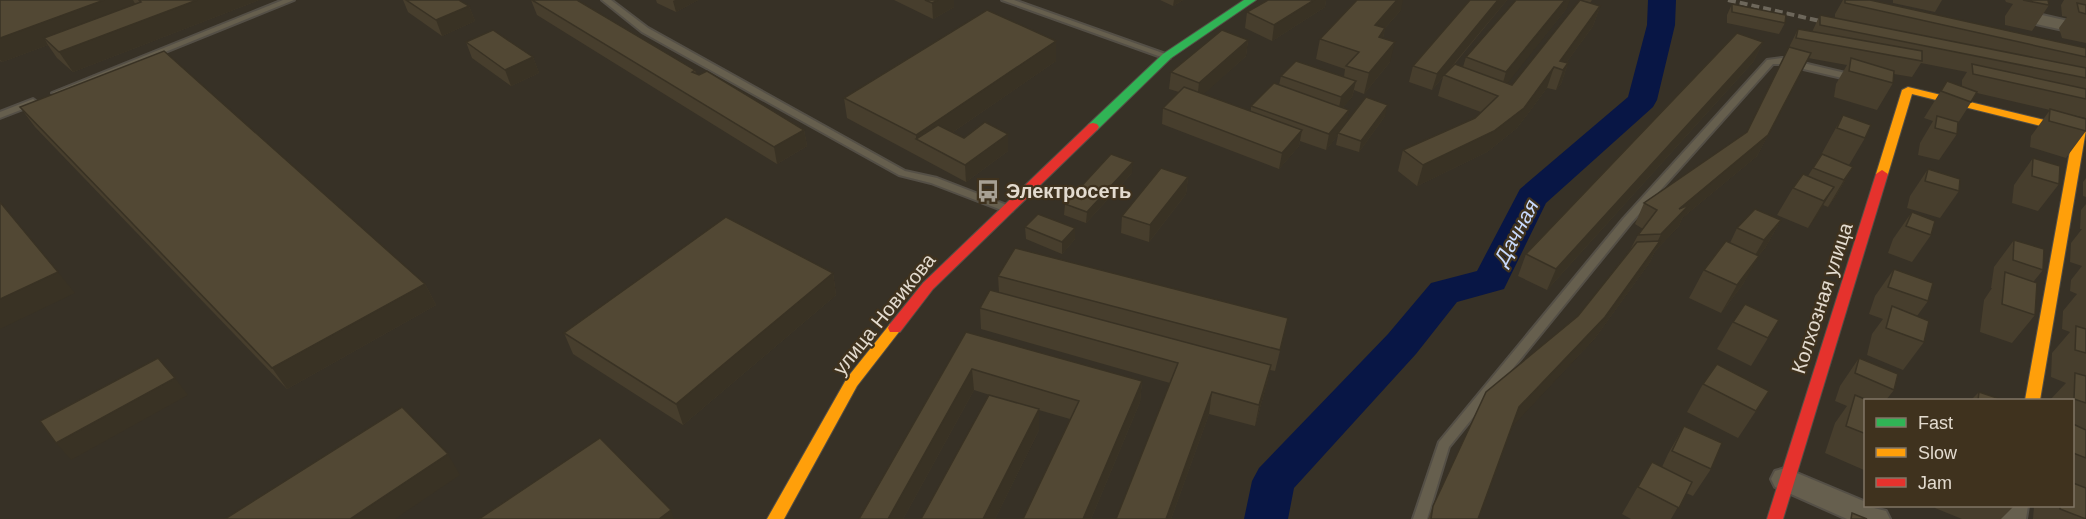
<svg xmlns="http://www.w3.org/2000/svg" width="2086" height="519" font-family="Arial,sans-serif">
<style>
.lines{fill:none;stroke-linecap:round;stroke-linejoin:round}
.river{fill:#081645;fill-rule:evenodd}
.lane-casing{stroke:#544f46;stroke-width:4}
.street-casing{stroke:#544f46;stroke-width:4}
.fast-casing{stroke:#544f46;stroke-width:2}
.slow-casing{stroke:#544f46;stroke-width:2}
.jam-casing{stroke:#544f46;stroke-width:2}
.lane{fill:#665f4e;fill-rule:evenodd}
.street{fill:#665f4e;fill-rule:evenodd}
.fast{fill:#30b455;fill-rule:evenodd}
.slow{fill:#ff9f0a;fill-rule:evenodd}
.jam{fill:#e5322d;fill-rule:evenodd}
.rail{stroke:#6d675b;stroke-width:4;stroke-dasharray:8 4;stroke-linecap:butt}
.wall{fill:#473e2d}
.shaded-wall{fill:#393224}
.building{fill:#524834;stroke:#393224;stroke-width:1.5}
.labels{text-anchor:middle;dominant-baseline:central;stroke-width:4.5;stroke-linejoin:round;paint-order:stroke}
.poi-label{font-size:20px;font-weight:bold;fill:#e3dbcf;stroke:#3f321e;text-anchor:start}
.street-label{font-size:20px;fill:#e3dbcf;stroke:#3f321e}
.water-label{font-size:21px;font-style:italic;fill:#c8dafd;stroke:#3f321e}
</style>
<rect width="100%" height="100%" fill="#373126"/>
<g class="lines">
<path class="river" d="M1648 0H1676L1675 25 1657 100 1653 107 1546 203 1504 289 1457 302 1416 354 1294 488 1288 519H1244L1252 481 1259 468 1388 334 1431 283 1477 271 1520 189 1628 97 1647 25Z"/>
<g class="lane-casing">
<g id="lane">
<path d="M283 0H294L59 95 56 96 52 93Z"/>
<path d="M602 0H611L648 28 905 171 937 178 1012 207 1013 209 1012 211H1004L931 183 899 175 642 32Z"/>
<path d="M1002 0H1014L1171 56 1170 58H1164Z"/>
<path d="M1782 58 1858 76 1859 78 1855 81 1782 64H1773L1631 223 1449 447 1427 519H1413L1439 442 1623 219 1767 60Z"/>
<path d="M33 99 37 102 36 104 0 118V112Z"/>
</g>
</g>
<g class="street-casing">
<g id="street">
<path d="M2042 15 2086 25V35L2036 24 2033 20 2036 16Z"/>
<path d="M1785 468 1866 502V506L1886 511 1890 519H1847L1775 487 1771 479 1775 471Z"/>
<path d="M2000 506H2028L2026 519H1998Z"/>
</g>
</g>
<g class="fast-casing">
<path id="fast" d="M1244 0H1256L1171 58 1097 130H1089L1087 127 1089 124 1163 54Z"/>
</g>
<g class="slow-casing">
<g id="slow">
<path d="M1908 87 2086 130 2040 400H2025L2073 134 1912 94 1888 174 1886 177H1878L1876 174 1902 90Z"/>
<path d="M895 323 900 324 902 328 857 386 784 519H767L847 378 890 324Z"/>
</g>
</g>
<g class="jam-casing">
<g id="jam">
<path d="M1093 123 1097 124 1099 127 1097 130 933 289 900 332H890L888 328 890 324 923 283 1089 124Z"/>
<path d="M1882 170 1888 174 1783 519H1767L1876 174Z"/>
</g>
</g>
<use href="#lane" class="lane"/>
<use href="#street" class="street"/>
<use href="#fast" class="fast"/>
<use href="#slow" class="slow"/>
<use href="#jam" class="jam"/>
<path class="rail" d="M1728 0 1833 24"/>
</g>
<g class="wall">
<path d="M0 0H259L73 72 57 58 48 45 2 62 0 61Z"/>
<path d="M403 0H459L469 6 475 21 442 36 408 12Z"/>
<path d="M531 0 695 70 696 74 804 130 807 146 777 164 537 15Z"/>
<path d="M656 0H698L676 12 657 3Z"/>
<path d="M894 0H954V7L933 19Z"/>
<path d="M1160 0H1183L1173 6Z"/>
<path d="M1268 0H1326L1325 7 1272 41 1245 28 1247 12Z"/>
<path d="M1470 0H1507L1448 72 1463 67 1466 57 1567 8 1507 83 1512 85 1600 6 1593 26 1566 63H1568L1561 84 1556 90 1547 88 1517 128 1487 152 1417 186 1398 171 1403 150 1475 118 1481 112 1438 96 1443 77 1432 90 1409 82 1413 66Z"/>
<path d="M1580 0H1592L1590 3Z"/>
<path d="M1843 0H1870L2086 48V118L2059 112 2086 131 2066 158 2030 147 2031 136 2050 110 1977 93 1958 123 1957 134 1939 160 1918 155 1920 143 1933 121 1924 118 1947 81 1962 87V80L1967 72 1921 63 1912 77 1894 74 1893 83 1877 110 1834 97 1836 84 1847 65 1808 58 1757 156 1682 218 1679 226 1655 251 1650 262 1595 338 1512 426 1478 519H1428L1433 506 1578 316 1630 250 1638 235 1643 229 1635 224 1644 203 1747 133 1798 29 1812 32 1820 15 1835 18V14Z"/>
<path d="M1893 0H1942L1935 12 1893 3Z"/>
<path d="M2005 0H2048L2049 5 2032 31 2005 25V16L2013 4 2006 2Z"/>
<path d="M2064 0H2086V43L2062 38 2059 28 2067 17 2062 16 2061 5Z"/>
<path d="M1732 4 1785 23 1779 34 1727 23V15Z"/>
<path d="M1401 10 1385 28 1383 38 1390 62 1364 94 1354 90 1352 97 1343 107 1349 110 1346 123 1385 116 1359 152 1336 145 1338 135 1326 150 1300 141 1299 146 1279 169 1162 124 1163 108 1179 92 1169 89 1171 72 1248 40 1246 56 1203 94 1251 111V106L1279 85 1281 76 1344 77 1345 69 1316 59 1320 39Z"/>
<path d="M466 42 533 57 539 73 511 86 472 58Z"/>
<path d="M1763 42 1753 62 1547 290 1518 276 1526 254Z"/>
<path d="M1056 61 953 132 964 138 1008 134V151L966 182 847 118 844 98Z"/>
<path d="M20 107 425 284 436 305 287 389 35 127Z"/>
<path d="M1843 115 1865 138 1849 165 1853 167 1837 194 1828 207 1823 205 1808 228 1777 215 1793 188 1808 176 1821 155Z"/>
<path d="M2033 158 2059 184 2038 211 2012 203 2014 185Z"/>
<path d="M1928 169 1959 191 1940 218 1907 208 1910 196Z"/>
<path d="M1132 173 1086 223 1064 215 1065 204Z"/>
<path d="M1188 177 1186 194 1149 242 1121 233 1122 216Z"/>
<path d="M2086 178V197L2083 196V182Z"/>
<path d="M2086 204V519H2033L2034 506H2073V400H2050L2066 383 2051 377 2052 353 2070 332 2062 329 2063 311 2077 294 2070 291 2071 280 2082 266 2070 262 2071 243 2082 229H2080L2081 210Z"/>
<path d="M1912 212 1931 235 1912 262 1888 253 1893 239Z"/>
<path d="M1781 220 1765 248 1758 256 1743 284 1721 313 1689 298 1704 270 1730 243 1737 228Z"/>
<path d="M1025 227 1075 228V239L1062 254 1026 239Z"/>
<path d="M2014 240 2043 270 2034 281 2035 315 2012 343 1980 332 1984 300 1992 288H1991L1994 267Z"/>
<path d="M1894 269 1928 301 1917 316 1924 342 1903 370 1867 355 1872 334 1883 319 1869 314 1875 296Z"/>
<path d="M833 273 836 295 683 425 573 354 564 333Z"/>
<path d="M998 276 1288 318 1275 371 1270 370 1266 386 1255 426 1209 414 1171 519H1116L1170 383 981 329 980 308 999 292Z"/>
<path d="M1779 320 1751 366 1717 349 1733 322Z"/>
<path d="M966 332 1142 381 1140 402 1091 519H1023L1070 419 1039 410V430L995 519H921L993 396 974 390 903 519H859Z"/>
<path d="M1859 358 1894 390 1886 400H1866V469L1864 470 1825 453 1835 423 1847 406 1835 401 1840 386Z"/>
<path d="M1703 384 1769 391 1738 438 1687 412Z"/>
<path d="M1979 392 2003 400H1971Z"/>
<path d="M1684 426 1711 469 1693 496 1686 493 1671 519H1631L1622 514 1652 462 1662 467 1668 454Z"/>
<path d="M1936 506H2014L2001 519H1962L1935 508Z"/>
</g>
<g class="shaded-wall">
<path d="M104 0H133L139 11 44 38 48 45 2 62 0 60V38Z"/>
<path d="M197 0H259L73 72 59 52Z"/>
<path d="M675 0H698L676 12 673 1Z"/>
<path d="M938 0H954V7L933 19 932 3Z"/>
<path d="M1174 0H1183L1173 6Z"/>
<path d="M1314 0H1326L1325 7 1272 41 1274 25Z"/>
<path d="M1397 0H1403L1401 10 1385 28 1381 48 1375 25Z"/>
<path d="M1498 0H1507L1432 90 1437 74Z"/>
<path d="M1565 0H1570L1567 8 1500 93 1506 72Z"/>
<path d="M469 6 475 21 442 36 436 20Z"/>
<path d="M1600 6 1593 26 1561 70 1560 61Z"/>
<path d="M1248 40 1246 56 1197 100 1199 83Z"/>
<path d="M1056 41V61L931 147 916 139V135Z"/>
<path d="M1395 42 1390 62 1364 94 1369 73Z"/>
<path d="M1763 42 1753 62 1547 290 1556 269Z"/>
<path d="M533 57 539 73 511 86 505 70Z"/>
<path d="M1568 63 1561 84 1556 90 1563 70Z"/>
<path d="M1554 67 1547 88 1517 128 1487 152 1417 186 1423 165Z"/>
<path d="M1356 81 1352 97 1338 113 1341 97Z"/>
<path d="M1388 105 1385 116 1359 152 1361 141Z"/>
<path d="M1349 110 1346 126 1338 133V135L1326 150 1329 134Z"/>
<path d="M804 130 807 146 777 164 774 147Z"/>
<path d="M1302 130 1299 146 1279 169 1282 153Z"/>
<path d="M1008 134V151L966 182 965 165Z"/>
<path d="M1768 135 1757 156 1682 218 1679 226 1655 251 1650 262 1595 338 1510 429 1519 407 1653 251 1661 234 1679 209Z"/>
<path d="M1133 162 1132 173 1086 223 1087 212Z"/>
<path d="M1853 167 1837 194 1828 207 1844 180Z"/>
<path d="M1188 177 1186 194 1149 242 1150 225Z"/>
<path d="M1834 187 1818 214 1808 228 1824 201Z"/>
<path d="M1781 220 1765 248 1748 267 1764 240Z"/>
<path d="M1075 228V239L1062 254V242Z"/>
<path d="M1759 256 1743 284 1721 313 1737 285Z"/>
<path d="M58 272 75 293 0 329V299Z"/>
<path d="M833 273 836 295 683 425 676 404Z"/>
<path d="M425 284 436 305 287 389 272 368Z"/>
<path d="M1271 365 1266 386 1255 426 1259 405Z"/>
<path d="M972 369 974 390 903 519H888Z"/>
<path d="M175 378 188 395 71 460 56 443Z"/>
<path d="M1142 381 1140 402 1091 519H1083Z"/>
<path d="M1212 392 1209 414 1171 519H1166Z"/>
<path d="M1039 409V430L995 519H983Z"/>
<path d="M448 454 460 475 395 519H350Z"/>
<path d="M671 510 674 519H659Z"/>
</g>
<g class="building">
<path d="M0 0H104L0 38Z"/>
<path d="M139 0H197L59 52 44 38 141 2Z"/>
<path d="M406 0H459L469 6 436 20Z"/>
<path d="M532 0H577L695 70 692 72 699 75 707 71 804 130 774 147Z"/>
<path d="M925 0H938L932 3Z"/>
<path d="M1268 0H1314L1274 25 1247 12Z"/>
<path d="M1357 0H1397L1375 25 1385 28 1379 37 1395 42 1369 73 1346 66 1359 52 1320 39Z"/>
<path d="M1470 0H1498L1437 74 1413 66Z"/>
<path d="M1516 0H1565L1506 72 1466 57Z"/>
<path d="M1580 0 1600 6 1560 61 1568 63 1563 70 1554 67 1524 108 1494 131 1423 165 1403 150 1475 118 1498 96 1444 75 1455 64 1512 85Z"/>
<path d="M1845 0H1870L2086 48V57L1845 3Z"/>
<path d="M2023 0H2048L2049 5Z"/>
<path d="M2077 3 2086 5V14L2079 12Z"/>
<path d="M1732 4 1786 15 1785 23 1732 12Z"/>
<path d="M987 10 1056 41 916 135 844 98Z"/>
<path d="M1820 15 2086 68V78L1820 25Z"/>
<path d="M1798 29 1922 51V61L1796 38Z"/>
<path d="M493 30 533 57 505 70 466 42Z"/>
<path d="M1222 30 1248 40 1199 83 1171 72Z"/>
<path d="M1737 33 1763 42 1556 269 1526 254Z"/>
<path d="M1789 47 1811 53 1768 135 1679 209 1689 205 1661 234 1638 235 1657 210 1644 203 1747 132Z"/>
<path d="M164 51 425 284 272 368 20 107Z"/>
<path d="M1851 58 1894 71 1893 83 1849 71Z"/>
<path d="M1296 61 1356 81 1341 97 1281 76Z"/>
<path d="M1972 64 2086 89V99L1973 74Z"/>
<path d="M1947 81 1977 92 1971 102 1941 91Z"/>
<path d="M1274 83 1349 110 1329 134 1251 106Z"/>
<path d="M1184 87 1302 130 1282 153 1163 108Z"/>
<path d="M1366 97 1388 105 1361 141 1338 133Z"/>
<path d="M2050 109 2086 119V131L2049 121Z"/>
<path d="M1843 115 1871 125 1865 138 1837 128Z"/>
<path d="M1937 116 1958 122 1957 134 1935 128Z"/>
<path d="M985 122 1008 134 965 165 916 139 938 125 964 138Z"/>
<path d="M1111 154 1133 162 1087 212 1065 204Z"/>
<path d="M1822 154 1853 167 1844 180 1813 168Z"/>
<path d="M2033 158 2060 166 2059 184 2032 176Z"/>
<path d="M1161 168 1188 177 1150 225 1122 216Z"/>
<path d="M1928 169 1960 179 1959 191 1925 181Z"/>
<path d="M1803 174 1834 187 1824 201 1793 188Z"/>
<path d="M0 202 58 272 0 299Z"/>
<path d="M1755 209 1781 220 1764 240 1737 228Z"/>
<path d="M1912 212 1935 221 1931 235 1906 226Z"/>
<path d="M1038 214 1075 228 1062 242 1025 227Z"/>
<path d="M726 217 833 273 676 404 564 333Z"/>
<path d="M2014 240 2044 249 2043 270 2013 260Z"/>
<path d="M1660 241 1605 317 1519 407 1478 519H1431L1433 506 1486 392 1578 316 1637 242Z"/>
<path d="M1726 241 1759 256 1737 285 1704 270Z"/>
<path d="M1015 248 1288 318 1280 350 998 276Z"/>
<path d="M1894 269 1933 283 1928 301 1888 287Z"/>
<path d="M2005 272 2037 283 2035 315 2002 304Z"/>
<path d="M990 290 1271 365 1259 405 1212 392 1166 519H1116L1178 363 980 308Z"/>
<path d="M1745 304 1779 320 1768 338 1733 322Z"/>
<path d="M1892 306 1929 321 1924 342 1886 328Z"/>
<path d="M2076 326 2086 329V353L2075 350Z"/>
<path d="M966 332 1142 381 1083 519H1023L1079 401 972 369 888 519H859Z"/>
<path d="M158 358 175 378 56 443 40 421Z"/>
<path d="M1859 358 1898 374 1894 390 1855 373Z"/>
<path d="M1717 364 1769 391 1756 411 1703 384Z"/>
<path d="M2075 373 2086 376V403L2074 399Z"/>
<path d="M1979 392 2003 400H1978Z"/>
<path d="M989 395 1039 409 983 519H921Z"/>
<path d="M1855 395 1867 400H1866V434L1846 426Z"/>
<path d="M402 407 448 454 350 519H225Z"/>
<path d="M2073 424 2086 430V458L2073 453Z"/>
<path d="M1684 426 1722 443 1711 469 1672 451Z"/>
<path d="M600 438 671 510 659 519H479Z"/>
<path d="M1652 462 1692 482 1679 508 1638 487Z"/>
<path d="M2073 483 2086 488V519L2060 509V506H2073Z"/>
<path d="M1852 513 1867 519H1851Z"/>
</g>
<defs>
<g id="bus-bare" transform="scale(1.8)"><path d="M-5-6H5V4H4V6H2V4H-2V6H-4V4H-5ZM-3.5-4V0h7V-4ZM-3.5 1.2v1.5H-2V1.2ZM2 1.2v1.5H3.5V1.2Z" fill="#a7a094" stroke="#3f321e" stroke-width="2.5" paint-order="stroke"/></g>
</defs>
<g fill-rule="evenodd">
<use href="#bus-bare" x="988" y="191"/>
</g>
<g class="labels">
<g class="poi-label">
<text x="1006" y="191">Электросеть</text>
</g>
<g class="street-label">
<text transform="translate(1822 298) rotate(-72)">Колхозная улица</text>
<text transform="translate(884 314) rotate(-51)">улица Новикова</text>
</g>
<g class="water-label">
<text transform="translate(1516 232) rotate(-62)">Дачная</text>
</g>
</g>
<rect x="1864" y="399" width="210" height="108" fill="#3f321e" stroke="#817665" stroke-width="1.5"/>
<rect x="1876" y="418" width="30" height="9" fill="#30b455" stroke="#817665" stroke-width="1.5"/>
<text x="1918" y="429" font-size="18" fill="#e3dbcf">Fast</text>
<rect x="1876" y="448" width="30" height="9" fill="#ff9f0a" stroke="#817665" stroke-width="1.5"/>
<text x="1918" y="459" font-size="18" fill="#e3dbcf">Slow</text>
<rect x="1876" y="478" width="30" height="9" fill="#e5322d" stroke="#817665" stroke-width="1.5"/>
<text x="1918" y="489" font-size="18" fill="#e3dbcf">Jam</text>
</svg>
